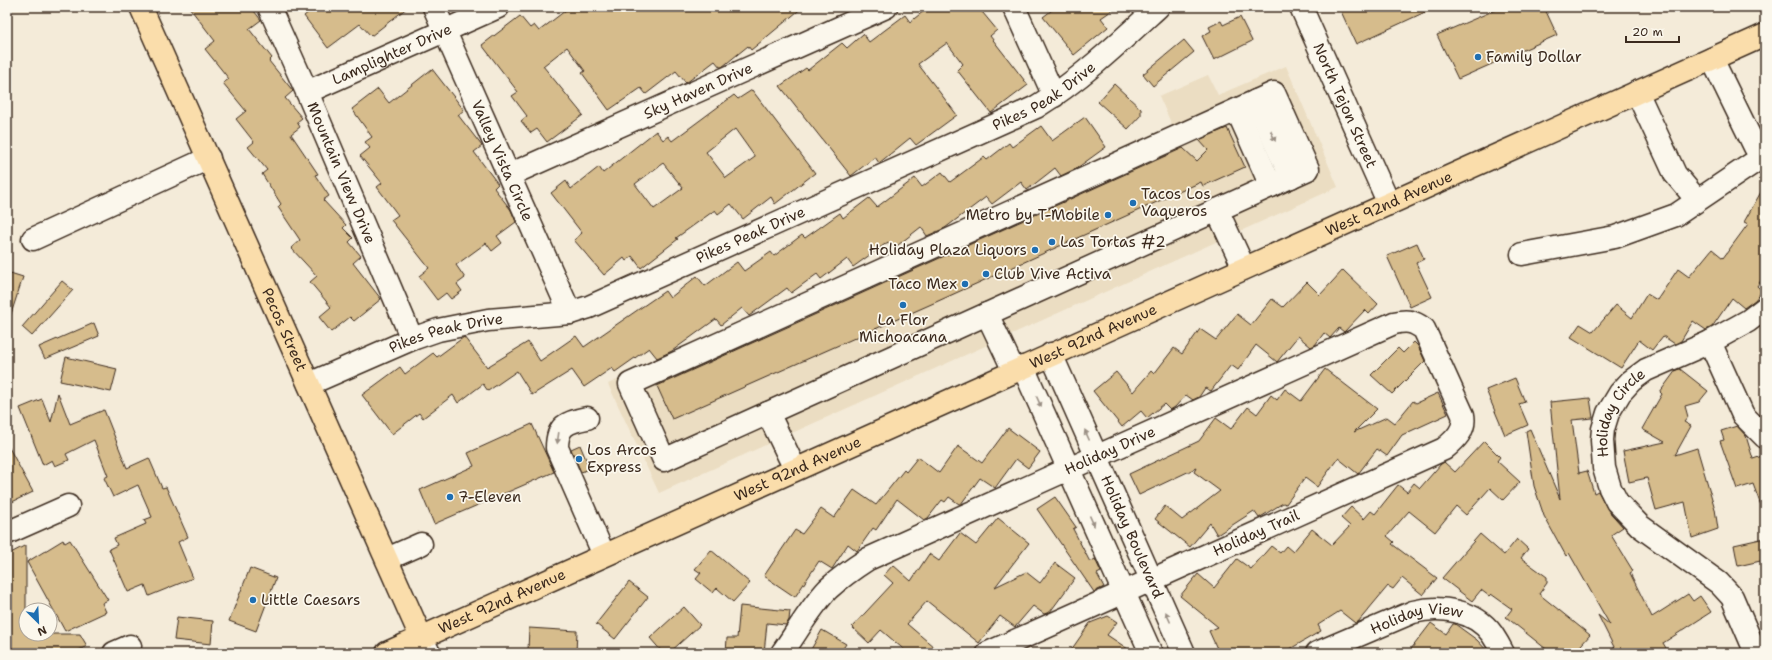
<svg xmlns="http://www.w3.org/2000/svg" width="1772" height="660" font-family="'Shantell Sans',sans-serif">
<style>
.built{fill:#ebddc2}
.building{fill:#d6bc8c;stroke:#3b2a1e;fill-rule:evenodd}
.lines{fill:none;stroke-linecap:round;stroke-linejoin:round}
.minor-casing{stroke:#3b2a1e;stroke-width:25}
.major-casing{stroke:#3b2a1e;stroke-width:25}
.minor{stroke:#fbf7ec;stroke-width:22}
.major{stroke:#faddab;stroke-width:22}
.oneway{fill:#9b9085}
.poi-dot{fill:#1f6fb2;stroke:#fbf7ec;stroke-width:1.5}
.labels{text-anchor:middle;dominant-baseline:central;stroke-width:3.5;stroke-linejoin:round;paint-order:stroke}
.street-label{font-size:15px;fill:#3b2a1e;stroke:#fbf7ec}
.poi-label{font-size:15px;fill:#3b2a1e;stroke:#fbf7ec;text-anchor:start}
</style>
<rect width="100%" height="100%" fill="#f4ebd9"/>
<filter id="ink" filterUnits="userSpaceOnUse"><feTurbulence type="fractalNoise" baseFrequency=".025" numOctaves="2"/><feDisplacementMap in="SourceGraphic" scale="8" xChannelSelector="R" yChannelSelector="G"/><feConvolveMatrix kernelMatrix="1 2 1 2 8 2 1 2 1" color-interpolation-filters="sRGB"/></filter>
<g filter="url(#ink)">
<path class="built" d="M1286 66 1338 187 659 493 608 384 1176 134 1159 96 1208 75 1218 95Z"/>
<g class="building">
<path d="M189 7H251L261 20 249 29 272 58 269 61 293 91 285 98 302 118 297 122 300 127 291 134 318 174 315 175 329 196 323 200 346 225 343 228 353 238 349 242 361 256 353 263 381 299 354 321 350 317 331 332 319 317 331 307 310 282 317 276 291 248 300 240 278 207 281 204 262 174 267 170 248 147 254 142 236 119 246 111 223 83 229 79 205 49 215 41Z"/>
<path d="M315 7H408L371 36 360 24 328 48 304 16Z"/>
<path d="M570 7H803L751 50 748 46 722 67H720L715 61 686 83 676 71 646 94 641 88 609 110 582 73 585 71 567 47 543 66 583 115 547 142 537 129 531 133 521 121 527 116 512 96 518 92 482 45 520 16 530 28 534 25 539 31Z"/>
<path d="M929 7H978L997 30 990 36 1028 85 991 113 957 70 963 64 947 43 918 64 957 115 916 145 910 138 879 163 875 157 851 176 780 86 806 68 808 70 842 43 847 48 863 34 869 42 905 15 910 22Z"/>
<path d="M1056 7H1117L1101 18 1108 27 1074 55 1043 17Z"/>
<path d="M1339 7H1436L1356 44Z"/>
<path d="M1502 7H1544L1557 35 1458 79 1437 35Z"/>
<path d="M1240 17 1252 41 1214 60 1202 36 1211 31 1209 27 1221 21 1223 25Z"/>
<path d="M1184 40 1194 52 1153 86 1143 74Z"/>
<path d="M432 69 464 110 458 115 482 146 474 152 498 184 494 188 511 210 516 222 497 236 502 243 492 251 486 243 456 265 465 278 457 284 462 291 451 299 446 293 437 300 419 276 429 268 391 220 398 215 377 187 382 183 360 156 370 148 365 142 372 137 352 109 378 89 389 103Z"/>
<path d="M1114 84 1141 109V115L1128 129 1098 102Z"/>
<path d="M752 90 815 173 775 204 771 197 743 219 731 204 718 214 715 210 676 238 678 239 641 268 632 256 626 261 624 258 604 275 574 240 582 233 551 193 566 181 571 189 599 167 603 173 656 131 663 140 668 136 672 141 734 95 738 99ZM735 129 755 157 726 178 706 152ZM663 163 683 188 654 209 635 184Z"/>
<path d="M1085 117 1106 147 1077 168 1061 176 1055 168 1027 190 1021 182 992 204 986 197 945 228 927 236 921 227 893 249 888 242 853 267 847 259 821 279 817 274 791 293 787 288 749 316 742 308 721 325 716 319 672 351 657 358 649 348 615 372 612 368 584 387 572 370 532 395 517 371 488 391 483 384 458 403 453 395 423 418 419 413 392 434 362 395 400 367 405 374 433 353 437 357 464 337 487 367 528 342 540 361 576 336 584 347 665 291 670 298 697 276 705 286 737 262 744 271 771 252 774 256 802 235 805 238 840 213 843 218 869 198 877 207 915 178 922 187 942 172 950 182 984 157 987 160 1009 143 1012 147 1041 126 1052 141Z"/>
<path d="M1227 128 1245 167 1203 186 1201 182 936 302 672 419 657 386 1183 148 1197 161 1208 150 1199 140Z"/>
<path d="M1765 185V275L1757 286 1762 291 1755 300 1744 308 1732 298 1712 327 1706 330 1693 321 1681 341 1675 344 1663 336 1652 350 1639 340 1621 368 1571 337 1580 324 1593 332 1616 305 1632 318 1647 294 1657 300 1678 269 1689 277 1712 249 1723 258 1748 224 1744 222Z"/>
<path d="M1417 243 1424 259 1416 263 1432 297 1410 307 1387 256Z"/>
<path d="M1343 270 1378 304 1369 314 1365 310 1344 332 1339 328 1330 338 1324 333 1315 345 1311 347 1298 336 1277 362 1256 345 1238 370 1231 365 1211 391 1205 388 1199 397 1193 400 1186 395 1175 407 1170 410 1164 404 1147 418 1141 411 1122 427 1093 391 1116 372 1133 392 1151 371 1154 374 1174 348 1182 354 1200 329 1216 340 1237 314 1251 325 1272 299 1283 307 1307 282 1320 295Z"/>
<path d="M7 272 23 277 10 317H7Z"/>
<path d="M62 281 73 290 32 336 22 327Z"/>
<path d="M94 323 99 336 45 359 39 347Z"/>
<path d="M1414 342 1418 346 1425 361 1392 394 1371 375 1398 348 1403 353Z"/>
<path d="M66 357 117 369 111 392 60 381Z"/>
<path d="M1325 369 1377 409 1354 432 1387 417 1395 423 1413 401 1416 403 1438 393 1448 414 1402 435 1387 456 1377 449 1358 474 1338 458 1317 487 1305 478 1286 504 1283 503 1259 518 1254 511 1217 535 1210 523 1190 547 1155 519 1165 506 1182 520 1220 491 1194 472 1196 468 1139 495 1129 474 1199 441 1216 418 1231 429 1248 407 1257 414 1271 395 1277 400 1285 389 1301 401Z"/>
<path d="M1680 369 1708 391 1699 402 1685 406 1688 417 1684 422 1691 426 1675 455 1697 448 1715 509 1718 529 1692 538 1685 502 1656 510 1647 478 1629 482 1623 451 1665 442 1642 429 1662 394 1660 392 1676 370Z"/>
<path d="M1515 378 1525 402 1519 404 1528 425 1505 435 1486 390Z"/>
<path d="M58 393 70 424 104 410 127 468 149 458 162 488 166 487 188 537 178 542 193 578 149 596 145 585 128 592 109 549 117 545 114 538 146 524 144 520 152 517 138 485 113 497 104 478 108 476 94 440 66 454 69 460 55 466 52 460 43 465 20 408 42 399 51 422Z"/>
<path d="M1590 398 1593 418 1572 420 1579 473 1587 471 1594 493 1598 491 1608 510 1623 527 1611 535 1633 571 1630 573 1652 617 1688 594 1693 601 1700 596 1711 612 1663 643 1669 653H1617L1598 615 1610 625 1569 553 1566 556 1544 516 1534 486 1526 431 1530 429 1560 499 1550 402Z"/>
<path d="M532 424 554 472 434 524 420 490 474 466 468 453Z"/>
<path d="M1737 426 1746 436 1753 459 1765 455V510L1763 511 1753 484 1737 489 1720 441 1724 440 1721 431Z"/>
<path d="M1008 428 1040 452 1028 468 1016 459 995 488 980 478 961 504H959L949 497 945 502 942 500 928 518 924 520 897 499 876 530 873 528 857 551 848 544 832 569 819 561 795 597 764 576 795 530 802 534 821 509 834 518 854 490 876 505 904 470 906 472 918 457 939 473 958 446 982 463Z"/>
<path d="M1484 441 1500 457 1497 461 1520 482 1503 500 1490 488 1466 515 1456 506 1435 532 1409 511 1387 536 1394 542 1392 544 1437 578 1423 595 1402 578 1393 589 1388 586 1358 622 1355 623 1340 611 1318 625 1321 631 1283 653H1219L1209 631 1218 627 1180 596 1198 574 1214 588 1237 559 1251 569 1271 546 1280 553 1286 546 1293 552 1312 529 1332 545 1350 526 1341 518 1351 507 1364 519 1371 511 1375 514 1398 485 1407 492 1414 483 1420 488 1441 464 1444 462 1455 472Z"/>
<path d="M7 444 33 492 12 502 7 492Z"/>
<path d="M580 445 590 469 581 472 571 449Z"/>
<path d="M1055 497 1076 527 1073 529 1090 562 1095 559 1101 572 1097 574 1104 587 1094 592 1037 509Z"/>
<path d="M998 518 1029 543 995 587 1026 572 1040 583 1055 563 1075 578 1050 612 1044 614 1033 606 1015 627 1000 616 979 643 927 601 907 624 941 653H908L881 630 869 643 852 627 893 583 884 575 893 565 911 581 929 554 939 561 960 533 976 545Z"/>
<path d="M1480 534 1504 555 1517 539 1528 549 1521 558 1547 577V583L1539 594 1590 635 1574 653H1551L1506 617 1512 609 1491 594 1489 596 1481 590 1472 601 1442 578Z"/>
<path d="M1765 538V560L1738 566 1734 545Z"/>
<path d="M63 540 65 543 70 540 108 600 102 603 106 612 65 631 27 562Z"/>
<path d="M26 545V634H80L87 646 73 653H7V555Z"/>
<path d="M711 550 750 583 733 602 717 588 713 593 696 579 701 573 695 569Z"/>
<path d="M250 568 276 578 256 631 229 621Z"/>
<path d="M629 582 648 597 615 639 596 624Z"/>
<path d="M740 606 790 611 789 620 786 625 767 623 764 653H726L727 638H737Z"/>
<path d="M684 607 700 625 669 653H663L650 638Z"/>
<path d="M1108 616 1117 622 1107 635 1134 653H1069L1090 623Z"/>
<path d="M177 617 213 621 211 644 174 640Z"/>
<path d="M1431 623 1446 634 1453 624H1455L1477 640 1489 653H1408Z"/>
<path d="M529 628 577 631 576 653 528 650Z"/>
<path d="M822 630 846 644 840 653H809Z"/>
</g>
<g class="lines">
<g class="minor-casing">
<g id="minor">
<path id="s1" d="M269 7 307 92 412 339"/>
<path id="s2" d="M434 7 570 313"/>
<path d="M1014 7 1054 96"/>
<path id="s3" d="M1301 7 1389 204"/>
<path d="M1712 59 1755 147 1765 160"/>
<path id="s4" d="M307 92 498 7"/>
<path d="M1637 92 1675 174 1697 200"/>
<path d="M1274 93 1308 169 664 460 630 384Z"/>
<path d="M1256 101 1291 177"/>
<path d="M1237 110 1271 186"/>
<path id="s5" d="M509 175 886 7"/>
<path d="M1217 210 1244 268"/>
<path d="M33 239 209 158"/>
<path d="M1522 254 1615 237 1676 215 1762 157"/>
<path d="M987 314 1014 371"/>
<path d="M1710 342 1743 415 1765 437"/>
<path id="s6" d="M1051 354 1184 653"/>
<path d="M1023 367 1151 653"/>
<path id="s7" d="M309 384 412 339 438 330 488 320 570 313 589 307 1036 107C1080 80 1120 42 1158 7"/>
<path d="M768 413 795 469"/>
<path d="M587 418C566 422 557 426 557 448L604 555"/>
<path d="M7 533 68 506"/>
<path d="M387 559 421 544"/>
<path d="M421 637 429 653"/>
<path d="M114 653 130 646"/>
<path id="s8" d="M782 653C797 632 810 608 828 589 840 578 854 568 868 559L1394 323C1407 320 1413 321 1424 329L1463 415C1466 430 1455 440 1444 449L988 653"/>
<path id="s9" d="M1317 653 1413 612C1440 605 1475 610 1492 634 1496 640 1500 647 1503 653"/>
<path id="s10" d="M1756 653 1732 597 1719 583 1640 526 1617 502 1610 488 1604 468 1602 440 1603 429 1608 413 1620 393 1631 381 1646 370 1710 342 1748 321 1765 308"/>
</g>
</g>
<g class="major-casing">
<g id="major">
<path id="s11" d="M141 7 421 637"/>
<path id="s12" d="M387 653 1765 35"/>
</g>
</g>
<use href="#minor" class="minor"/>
<use href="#major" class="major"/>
</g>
<defs><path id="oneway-solid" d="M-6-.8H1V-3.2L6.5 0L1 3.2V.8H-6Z"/></defs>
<g class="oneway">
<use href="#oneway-solid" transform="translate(1273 136) rotate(65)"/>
<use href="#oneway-solid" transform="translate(1039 402) rotate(66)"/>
<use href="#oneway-solid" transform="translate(1087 435) rotate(-114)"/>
<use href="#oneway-solid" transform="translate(558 438) rotate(98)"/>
<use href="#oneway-solid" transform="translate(1092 521) rotate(66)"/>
<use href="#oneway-solid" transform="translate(1168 617) rotate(-114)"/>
</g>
</g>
<g class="poi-dot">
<circle cx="1478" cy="57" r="4"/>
<circle cx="1133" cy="203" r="4"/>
<circle cx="1108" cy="215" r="4"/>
<circle cx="1052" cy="242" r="4"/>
<circle cx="1035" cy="250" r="4"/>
<circle cx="986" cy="274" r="4"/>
<circle cx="965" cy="284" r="4"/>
<circle cx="903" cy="305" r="4"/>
<circle cx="579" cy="459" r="4"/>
<circle cx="450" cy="497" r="4"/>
<circle cx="253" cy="600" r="4"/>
</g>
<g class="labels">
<g class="street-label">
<text stroke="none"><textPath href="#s4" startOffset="93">Lamplighter Drive</textPath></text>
<text stroke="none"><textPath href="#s5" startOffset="207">Sky Haven Drive</textPath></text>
<text stroke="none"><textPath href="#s7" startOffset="795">Pikes Peak Drive</textPath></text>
<text stroke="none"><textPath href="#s3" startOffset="108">North Tejon Street</textPath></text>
<text stroke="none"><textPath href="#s2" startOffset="168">Valley Vista Circle</textPath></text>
<text stroke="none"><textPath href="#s1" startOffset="181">Mountain View Drive</textPath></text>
<text stroke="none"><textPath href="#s12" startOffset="1098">West 92nd Avenue</textPath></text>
<text stroke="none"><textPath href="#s7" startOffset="470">Pikes Peak Drive</textPath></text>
<text stroke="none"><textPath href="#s11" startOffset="353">Pecos Street</textPath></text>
<text stroke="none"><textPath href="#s7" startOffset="147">Pikes Peak Drive</textPath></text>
<text stroke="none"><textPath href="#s12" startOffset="774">West 92nd Avenue</textPath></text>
<text stroke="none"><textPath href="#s10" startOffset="308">Holiday Circle</textPath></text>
<text stroke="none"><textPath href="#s8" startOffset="394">Holiday Drive</textPath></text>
<text stroke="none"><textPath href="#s12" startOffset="450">West 92nd Avenue</textPath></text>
<text transform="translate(1256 533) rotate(-24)">Holiday Trail</text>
<text stroke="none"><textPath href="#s6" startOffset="200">Holiday Boulevard</textPath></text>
<text stroke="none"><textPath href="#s12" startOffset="126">West 92nd Avenue</textPath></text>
<text stroke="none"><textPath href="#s9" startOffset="107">Holiday View</textPath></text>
</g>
<g class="poi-label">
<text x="1486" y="57">Family Dollar</text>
<text x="1141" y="194">Tacos Los<tspan x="1141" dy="17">Vaqueros</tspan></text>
<text x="1100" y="215" text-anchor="end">Metro by T-Mobile</text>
<text x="1060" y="242">Las Tortas #2</text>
<text x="1027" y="250" text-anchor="end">Holiday Plaza Liquors</text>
<text x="994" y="274">Club Vive Activa</text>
<text x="957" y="284" text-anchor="end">Taco Mex</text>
<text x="903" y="320" text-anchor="middle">La Flor<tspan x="903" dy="17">Michoacana</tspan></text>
<text x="587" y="450">Los Arcos<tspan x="587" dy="17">Express</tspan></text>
<text x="458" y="497">7-Eleven</text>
<text x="261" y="600">Little Caesars</text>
</g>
</g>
<rect width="1772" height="660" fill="none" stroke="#fbf7ec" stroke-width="24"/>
<rect x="12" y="12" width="1748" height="636" fill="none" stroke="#3b2a1e" stroke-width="1.5" filter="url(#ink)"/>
<g transform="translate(38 622) rotate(156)"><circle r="19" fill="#fbf7ec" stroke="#aea59a"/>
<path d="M0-3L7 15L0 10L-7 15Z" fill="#1f6fb2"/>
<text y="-6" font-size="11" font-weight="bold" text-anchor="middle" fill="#3b2a1e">N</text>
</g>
<path d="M1626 36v6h53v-6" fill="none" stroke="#3b2a1e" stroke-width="2"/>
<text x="1632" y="36" font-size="12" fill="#3b2a1e" stroke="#fbf7ec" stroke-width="3" paint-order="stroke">20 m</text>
</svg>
